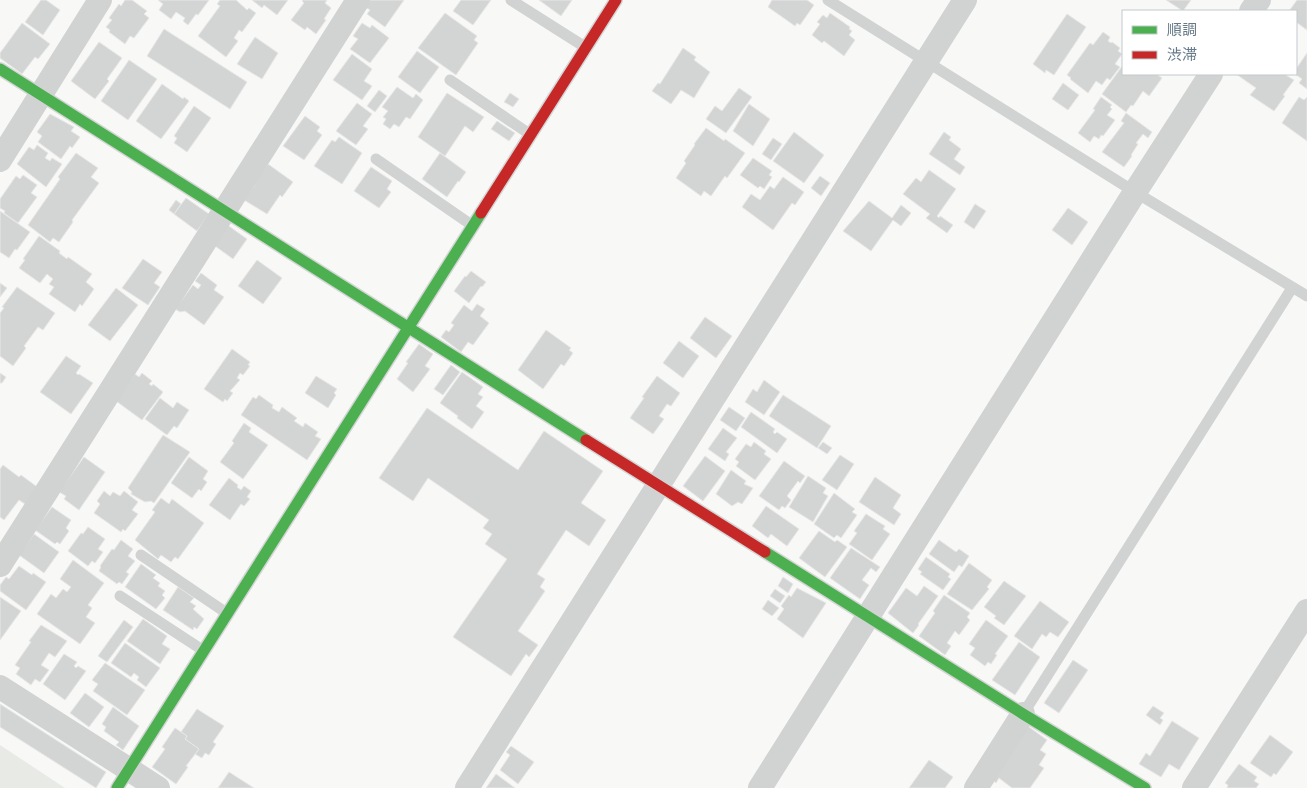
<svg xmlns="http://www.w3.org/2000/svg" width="1307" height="788" font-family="Commissioner,'Noto Sans JP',sans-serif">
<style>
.green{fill:#e8ebe5}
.building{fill:#d3d4d4;stroke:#e7e7e6}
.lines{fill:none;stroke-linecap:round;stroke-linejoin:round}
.fast-casing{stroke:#d4d6d6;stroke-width:14}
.jam-casing{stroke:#d4d6d6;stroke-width:14}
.lane{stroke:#d1d3d3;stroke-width:11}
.street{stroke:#d1d3d3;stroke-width:24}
.fast{stroke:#4caf50;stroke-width:11}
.jam{stroke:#c62828;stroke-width:11}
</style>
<rect width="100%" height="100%" fill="#f8f8f7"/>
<path class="green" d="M0 745 65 788H0Z"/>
<g class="building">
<path d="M41 0H46L60 10 43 35 25 22Z"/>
<path d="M125 0H132L147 11 144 14 149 18 134 38 130 36 125 44 109 32 110 30 106 27 112 20 109 18 119 4 121 6Z"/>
<path d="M158 0H209L198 15 196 14 188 25 183 21 185 18 176 12 171 19 159 10 163 4Z"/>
<path d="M220 0H236L247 10 249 8 256 13 242 32 239 30 234 38 238 41 226 57 198 36 220 6 217 4Z"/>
<path d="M252 0H288L277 15 264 5 262 8Z"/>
<path d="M303 0H327L325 3 331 8 324 19 326 20 316 34 307 27 305 30 291 20 304 3 302 1Z"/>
<path d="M370 0H404L385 27 367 14 370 10 365 7Z"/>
<path d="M461 0H491L473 25 453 11Z"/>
<path d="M539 0H572L561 16Z"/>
<path d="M772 0H807L814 5 800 25 797 23 795 26 768 7Z"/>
<path d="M1166 0H1191L1183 11Z"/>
<path d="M1297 0H1307V30L1296 22V11H1289Z"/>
<path d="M445 13 477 36 474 40 478 43 456 75 418 48Z"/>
<path d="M830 13 850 27 849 29 852 31 849 35 855 40 844 56 824 41 822 43 812 35 820 24 817 22 823 15 827 18Z"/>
<path d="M1067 14 1086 27 1054 75 1046 70 1045 73 1033 64Z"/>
<path d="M22 23 50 44 38 59 35 57 22 74 0 58V53Z"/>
<path d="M362 23 370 28 372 25 389 38 370 63 350 49 358 39 353 36Z"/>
<path d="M164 29 247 82 230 109 147 56Z"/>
<path d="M1103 32 1110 37 1108 41 1111 43 1112 42 1120 48 1118 51 1122 54 1115 64 1120 67 1110 80 1107 78 1102 85 1096 81 1088 93 1070 79 1071 78 1067 75 1090 43 1093 45Z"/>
<path d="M255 37 278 53 262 79 237 64Z"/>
<path d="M99 42 122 58 107 79 109 81 95 99 71 81Z"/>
<path d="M683 48 696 57 694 60 710 72 694 98 681 90 671 104 652 91 658 83 660 84Z"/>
<path d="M417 51 439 67 420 93 398 77Z"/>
<path d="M1307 53V89L1299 83 1302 79 1295 74 1296 69Z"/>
<path d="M352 54 372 69 364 81 372 86 362 100 333 80Z"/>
<path d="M129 60 157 79 128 120 101 101Z"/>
<path d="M1123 65V74H1156L1162 78 1149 96 1143 91 1133 106 1131 105 1126 112 1102 94Z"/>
<path d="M1236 74H1284L1294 80 1283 95 1285 96 1274 111 1250 95 1256 88Z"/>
<path d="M1063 83 1079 95 1068 110 1052 99Z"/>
<path d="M162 84 183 99 184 97 189 101 161 139 136 121Z"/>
<path d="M397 87 413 98 416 94 423 100 410 119 406 117 399 127 394 124 390 129 383 124 386 119 383 117 388 111 382 107Z"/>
<path d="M739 88 752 97 726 133 706 119 715 106 722 111Z"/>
<path d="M379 90 387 96 375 112 367 106Z"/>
<path d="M447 93 484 117 473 132 465 126 445 156 418 137Z"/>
<path d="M510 93 519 99 513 107 504 102Z"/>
<path d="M1101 97 1112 105 1110 107 1112 109 1107 115 1115 120 1103 136 1101 135 1099 139 1094 136 1090 142 1078 133 1095 110 1093 109Z"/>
<path d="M1299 97 1304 100 1307 97V141L1282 123Z"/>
<path d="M357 103 372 114 363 126 368 129 356 145 336 131Z"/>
<path d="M749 104 770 119 753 146 733 131Z"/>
<path d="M194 106 211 118 187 152 174 143 177 138 174 136Z"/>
<path d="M1126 113 1152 132 1148 138 1143 134 1136 143 1138 144 1131 155 1132 156 1124 167 1102 152 1124 123 1121 121Z"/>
<path d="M50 114 74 127 71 131 80 137 72 148 70 146 61 159 38 142 42 136 37 132Z"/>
<path d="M305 116 320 127 317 131 322 135 304 160 283 146Z"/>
<path d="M497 121 515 133 509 141 491 129Z"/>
<path d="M706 128 724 141 725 139 745 153 727 178 725 176 711 196 704 191 701 196 676 178 686 163 684 161 695 145 694 144Z"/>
<path d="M794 132 824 155 804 183 773 161Z"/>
<path d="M944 132 951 137 949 140 961 149 954 159 965 167 960 175 929 154Z"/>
<path d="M339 137 362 153 342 184 314 166 332 140 335 142Z"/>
<path d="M773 138 782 144 771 160 762 154Z"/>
<path d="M37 145 48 153 45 158 50 161 52 158 62 164 46 187 17 164 29 147 34 150Z"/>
<path d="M76 153 98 168 91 177 99 183 72 220 73 222 59 242 53 238 50 242 28 225 60 179 58 177Z"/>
<path d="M440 153 466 172 459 182 458 181 447 197 422 179Z"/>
<path d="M753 158 772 171 769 175 772 177 764 189 760 186 758 188 740 175Z"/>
<path d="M268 164 293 182 282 197 280 195 267 214 244 200 255 185 254 183Z"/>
<path d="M371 167 392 181 387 189 391 192 379 208 354 191Z"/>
<path d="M929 170 956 189 937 216 939 218 940 216 953 225 947 233 926 218 930 214 903 194 916 178 921 182Z"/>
<path d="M23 175 37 185 31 193 37 197 18 223 4 213 5 211 0 208V199L16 176 20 179Z"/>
<path d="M820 176 830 183 821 196 811 188Z"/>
<path d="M783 177 804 192 795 205 792 203 773 230 742 207 751 194 760 200 770 186 774 189Z"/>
<path d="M186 198 209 214 197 231 174 214Z"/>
<path d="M176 200 181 204 174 214 169 210Z"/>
<path d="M869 201 892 218 901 205 911 213 901 226 893 220 871 251 843 231Z"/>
<path d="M975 204 986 211 974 229 964 222Z"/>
<path d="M1068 208 1088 222 1072 245 1052 230Z"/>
<path d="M0 211 30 232 17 250 15 249 9 258 0 252Z"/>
<path d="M226 224 247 239 233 259 215 246Z"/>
<path d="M39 236 60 251 59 253 67 259 68 257 92 274 86 282 94 289 82 306 80 304 75 312 49 294 54 287 49 284 53 279 47 274 40 283 19 268 25 260 23 259Z"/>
<path d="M143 259 162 272 154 283 160 287 148 305 122 288Z"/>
<path d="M257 260 282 278 263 304 238 286Z"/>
<path d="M471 271 486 282 482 287 481 286 469 303 454 291 465 276 466 277Z"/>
<path d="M201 273 217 285 214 290 224 297 204 325 185 311 180 312 175 309 193 285 198 289 201 285 195 281Z"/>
<path d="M0 283 7 288 0 297Z"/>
<path d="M17 287 55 313 43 330 38 327 24 346 26 348 13 366 0 356V313L4 308 2 307Z"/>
<path d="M116 288 138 305 110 341 88 325Z"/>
<path d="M477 304 485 309 480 316 489 323 473 345 468 342 461 352 441 337 446 330 449 332 454 325 451 323 464 305 472 311Z"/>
<path d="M705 317 732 336 716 358 690 338Z"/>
<path d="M546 330 571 348 569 350 573 353 564 366 561 364 543 389 518 370Z"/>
<path d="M679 341 699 356 683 378 663 363Z"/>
<path d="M419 344 433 354 425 366 430 369 413 392 397 379 408 363 406 362Z"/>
<path d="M232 349 250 362 248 365 250 366 243 375 240 373 237 378 240 380 230 391 233 393 227 401 225 399 223 402 204 389Z"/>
<path d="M66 356 81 366 76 373 78 375 79 374 93 383 71 414 40 392Z"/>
<path d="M451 365 460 372 443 395 434 389Z"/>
<path d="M462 372 483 387 478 394 483 397 476 406 484 412 472 429 457 418 458 416 440 403Z"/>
<path d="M0 373 6 377 2 383H0Z"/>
<path d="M142 373 152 381 149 384 152 386 153 384 163 392 142 420 116 401 135 374 139 377Z"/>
<path d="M316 376 337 389 334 393 336 395 328 408 305 393Z"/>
<path d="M657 376 680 393 671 406 667 404 659 416 664 419 653 434 630 418 644 398 642 397Z"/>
<path d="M764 380 780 392 764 415 745 402 753 389 757 392Z"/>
<path d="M259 395 273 405 272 408 279 412 282 407 297 418 294 421 303 427 305 423 318 432 315 436 321 439 307 460 241 415 253 397 256 399Z"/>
<path d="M783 395 831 426 817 448 769 416Z"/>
<path d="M160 398 173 408 177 402 189 410 177 428 174 426 167 435 145 419Z"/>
<path d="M729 407 745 418 736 431 720 420Z"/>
<path d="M427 408 518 470 544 431 603 471 581 503 606 520 589 546 566 530 537 574 545 579 540 587 545 591 518 631 538 645 529 657 526 654 511 676 453 637 507 559 485 544 492 534 483 528 489 520 428 478 413 501 379 478Z"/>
<path d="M751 412 775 429 773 432 775 434 777 432 787 439 777 453 741 427Z"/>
<path d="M244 423 251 428 249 432 268 445 243 479 220 462 234 443 232 441Z"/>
<path d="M723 428 737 438 726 452 729 454 725 461 708 449Z"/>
<path d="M163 435 190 452 154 503 151 501 145 502 131 494 132 492 128 488Z"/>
<path d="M754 442 766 451 764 454 771 459 755 480 736 466 739 462 735 459 746 444 751 447Z"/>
<path d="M823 442 832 448 827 454 818 448Z"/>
<path d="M840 455 854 464 837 490 822 480Z"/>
<path d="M705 456 725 471 703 501 683 486Z"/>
<path d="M84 457 105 472 79 510 64 499 66 496 59 492Z"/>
<path d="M189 457 208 471 203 479 207 482 201 491 199 489 192 498 171 483Z"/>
<path d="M784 461 805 476 800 483 798 481 787 496 791 500 785 508 782 506 779 510 759 496Z"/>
<path d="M3 465 19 477 21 475 40 489 28 506 19 500 4 520 0 517V469Z"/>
<path d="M731 470 746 481 744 484 753 488 742 504 738 502 732 506 716 494Z"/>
<path d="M808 476 826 488 823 493 828 496 813 522 789 507Z"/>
<path d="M875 477 901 495 893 508 901 514 894 525 859 502Z"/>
<path d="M229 478 238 485 237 487 241 490 244 486 251 491 247 497 250 499 244 506 241 504 230 520 209 505Z"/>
<path d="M104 491 110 496 113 492 120 496 124 491 138 502 132 510 138 514 125 531 123 529 121 532 94 513 100 504 97 501Z"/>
<path d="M834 493 855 509 852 512 857 515 841 538 837 535 834 538 814 524Z"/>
<path d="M161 498 169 504 172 499 204 523 178 559 175 557 171 562 161 555 158 559 135 540 155 512 152 510Z"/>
<path d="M766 506 799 529 787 546 771 534 768 538 752 526Z"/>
<path d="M52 507 71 520 66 528 69 531 60 544 57 542 55 544 35 530Z"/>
<path d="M866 514 885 526 883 529 890 534 872 560 849 544 857 533 854 531Z"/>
<path d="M88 527 105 539 98 549 103 552 95 563 92 561 88 566 68 551 81 533 83 534Z"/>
<path d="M819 531 835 542 837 540 847 547 825 577 799 558Z"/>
<path d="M34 534 59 552 44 573 19 555Z"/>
<path d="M121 540 133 549 128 556 135 561 126 572 129 574 122 584 119 582 117 584 99 571 101 567 100 566 112 549 114 550Z"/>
<path d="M939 540 956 552 959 549 969 556 962 567 959 565 954 572 929 554Z"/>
<path d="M851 548 880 567 876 572 871 568 862 580 869 585 860 599 830 578Z"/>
<path d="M926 557 950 574 948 577 951 579 943 590 920 574 922 572 918 569Z"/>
<path d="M73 560 104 583 88 605 92 608 86 617 95 623 80 644 37 614 51 594 56 598 63 589 67 592 71 587 60 579Z"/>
<path d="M969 563 992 580 987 587 989 589 972 610 947 594Z"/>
<path d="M141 564 156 575 153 578 160 583 158 586 165 591 162 595 165 598 156 609 125 587Z"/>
<path d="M19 566 32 575 33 573 46 582 26 610 0 591V585L6 577 9 579Z"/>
<path d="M783 577 793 584 788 593 778 586Z"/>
<path d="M1004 581 1026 596 1004 625 994 618 996 616 984 607Z"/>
<path d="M924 586 938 596 918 624 919 625 913 633 888 613 906 588 917 596Z"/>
<path d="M178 587 194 598 190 602 196 606 193 609 204 619 197 629 194 627 193 630 163 610Z"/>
<path d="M797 588 826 603 803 638 777 619 784 609 781 606 789 595 791 597Z"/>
<path d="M775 589 785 596 780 603 770 596Z"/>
<path d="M944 595 970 613 967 617 970 620 959 635 955 631 947 643 951 646 945 655 919 636 935 613 933 611Z"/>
<path d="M0 597 21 611 0 640Z"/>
<path d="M768 600 779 608 772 616 762 609Z"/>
<path d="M1040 601 1069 622 1058 637 1050 632 1046 637 1042 634 1032 649 1014 636Z"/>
<path d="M143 619 167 636 162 644 170 649 160 664 127 641Z"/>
<path d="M124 620 133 627 107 662 98 656Z"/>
<path d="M986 620 1008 636 995 654 997 655 991 664 988 662 985 666 970 655 975 648 969 644Z"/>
<path d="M41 625 67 641 55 657 49 653 41 665 49 670 40 682 35 679 31 685 16 674 20 668 15 665 31 642 29 641Z"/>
<path d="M1019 642 1040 657 1015 695 992 680Z"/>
<path d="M125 643 160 668 146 687 137 680 139 677 134 673 131 677 111 663Z"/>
<path d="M64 654 77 662 74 666 76 668 78 666 86 671 65 700 43 684Z"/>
<path d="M1073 660 1088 670 1059 713 1044 703Z"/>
<path d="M105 663 145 690 127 715 93 691 98 684 92 680Z"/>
<path d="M85 693 104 707 89 727 70 713Z"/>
<path d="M0 704 106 772 96 788 0 727Z"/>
<path d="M1153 706 1164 713 1160 718 1163 720 1160 725 1146 715Z"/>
<path d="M113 707 139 726 123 750 116 745 119 742 104 731 106 727 102 724Z"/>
<path d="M197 709 224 726 213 742 216 744 209 755 205 753 202 758 195 754 199 749 185 739 187 736 181 732Z"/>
<path d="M1172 721 1199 738 1179 770 1169 764 1161 777 1139 764 1146 753 1150 756Z"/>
<path d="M1025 724 1047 740 1040 750 1046 754 1039 765 1044 768 1030 788H1012L999 778 996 783 989 777Z"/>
<path d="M175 728 187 736 185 739 199 749 186 766 188 767 176 784 152 767 165 749 162 747Z"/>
<path d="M1270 735 1293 752 1276 775 1274 773 1271 777 1250 763Z"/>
<path d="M511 746 534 762 518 784 500 770 510 755 506 752Z"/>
<path d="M929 760 953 777 945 788H909Z"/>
<path d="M1239 764 1257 777 1254 781 1259 784 1256 788H1227L1228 785 1225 783Z"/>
<path d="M229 772 254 788H218Z"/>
<path d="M496 774 515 788H486Z"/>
</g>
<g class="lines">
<g class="fast-casing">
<g id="fast">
<path d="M0 69 586 440"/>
<path d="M765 552 1023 714 1145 788"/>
<path d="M117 788 481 213"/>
</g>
</g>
<g class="jam-casing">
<g id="jam">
<path d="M481 213 616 0"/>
<path d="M586 440 765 552"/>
</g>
</g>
<g class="lane">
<path d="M511 0 585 47"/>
<path d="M828 0 1135 192 1307 296"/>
<path d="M450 80 531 135"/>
<path d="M376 159 473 226"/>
<path d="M141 555 228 614"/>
<path d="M120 596 204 651"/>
<path d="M1023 714 1292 288"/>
</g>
<g class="street">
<path d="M1251 11 1259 0"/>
<path d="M0 160 100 0"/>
<path d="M0 565 358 0"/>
<path d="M0 687 158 788"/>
<path d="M467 788 965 0"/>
<path d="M760 788 1135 192 1211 74"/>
<path d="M976 788 1023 714"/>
<path d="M1194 788 1307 611"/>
</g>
<use href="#fast" class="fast"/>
<use href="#jam" class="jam"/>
</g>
<rect x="1122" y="10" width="175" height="65" fill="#ffffff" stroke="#c2c9cf"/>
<rect x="1132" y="26" width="25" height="8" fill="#4caf50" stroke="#c2c9cf"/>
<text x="1167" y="35" font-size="15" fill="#667988">順調</text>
<rect x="1132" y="51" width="25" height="8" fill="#c62828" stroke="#c2c9cf"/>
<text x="1167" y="60" font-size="15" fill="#667988">渋滞</text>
</svg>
